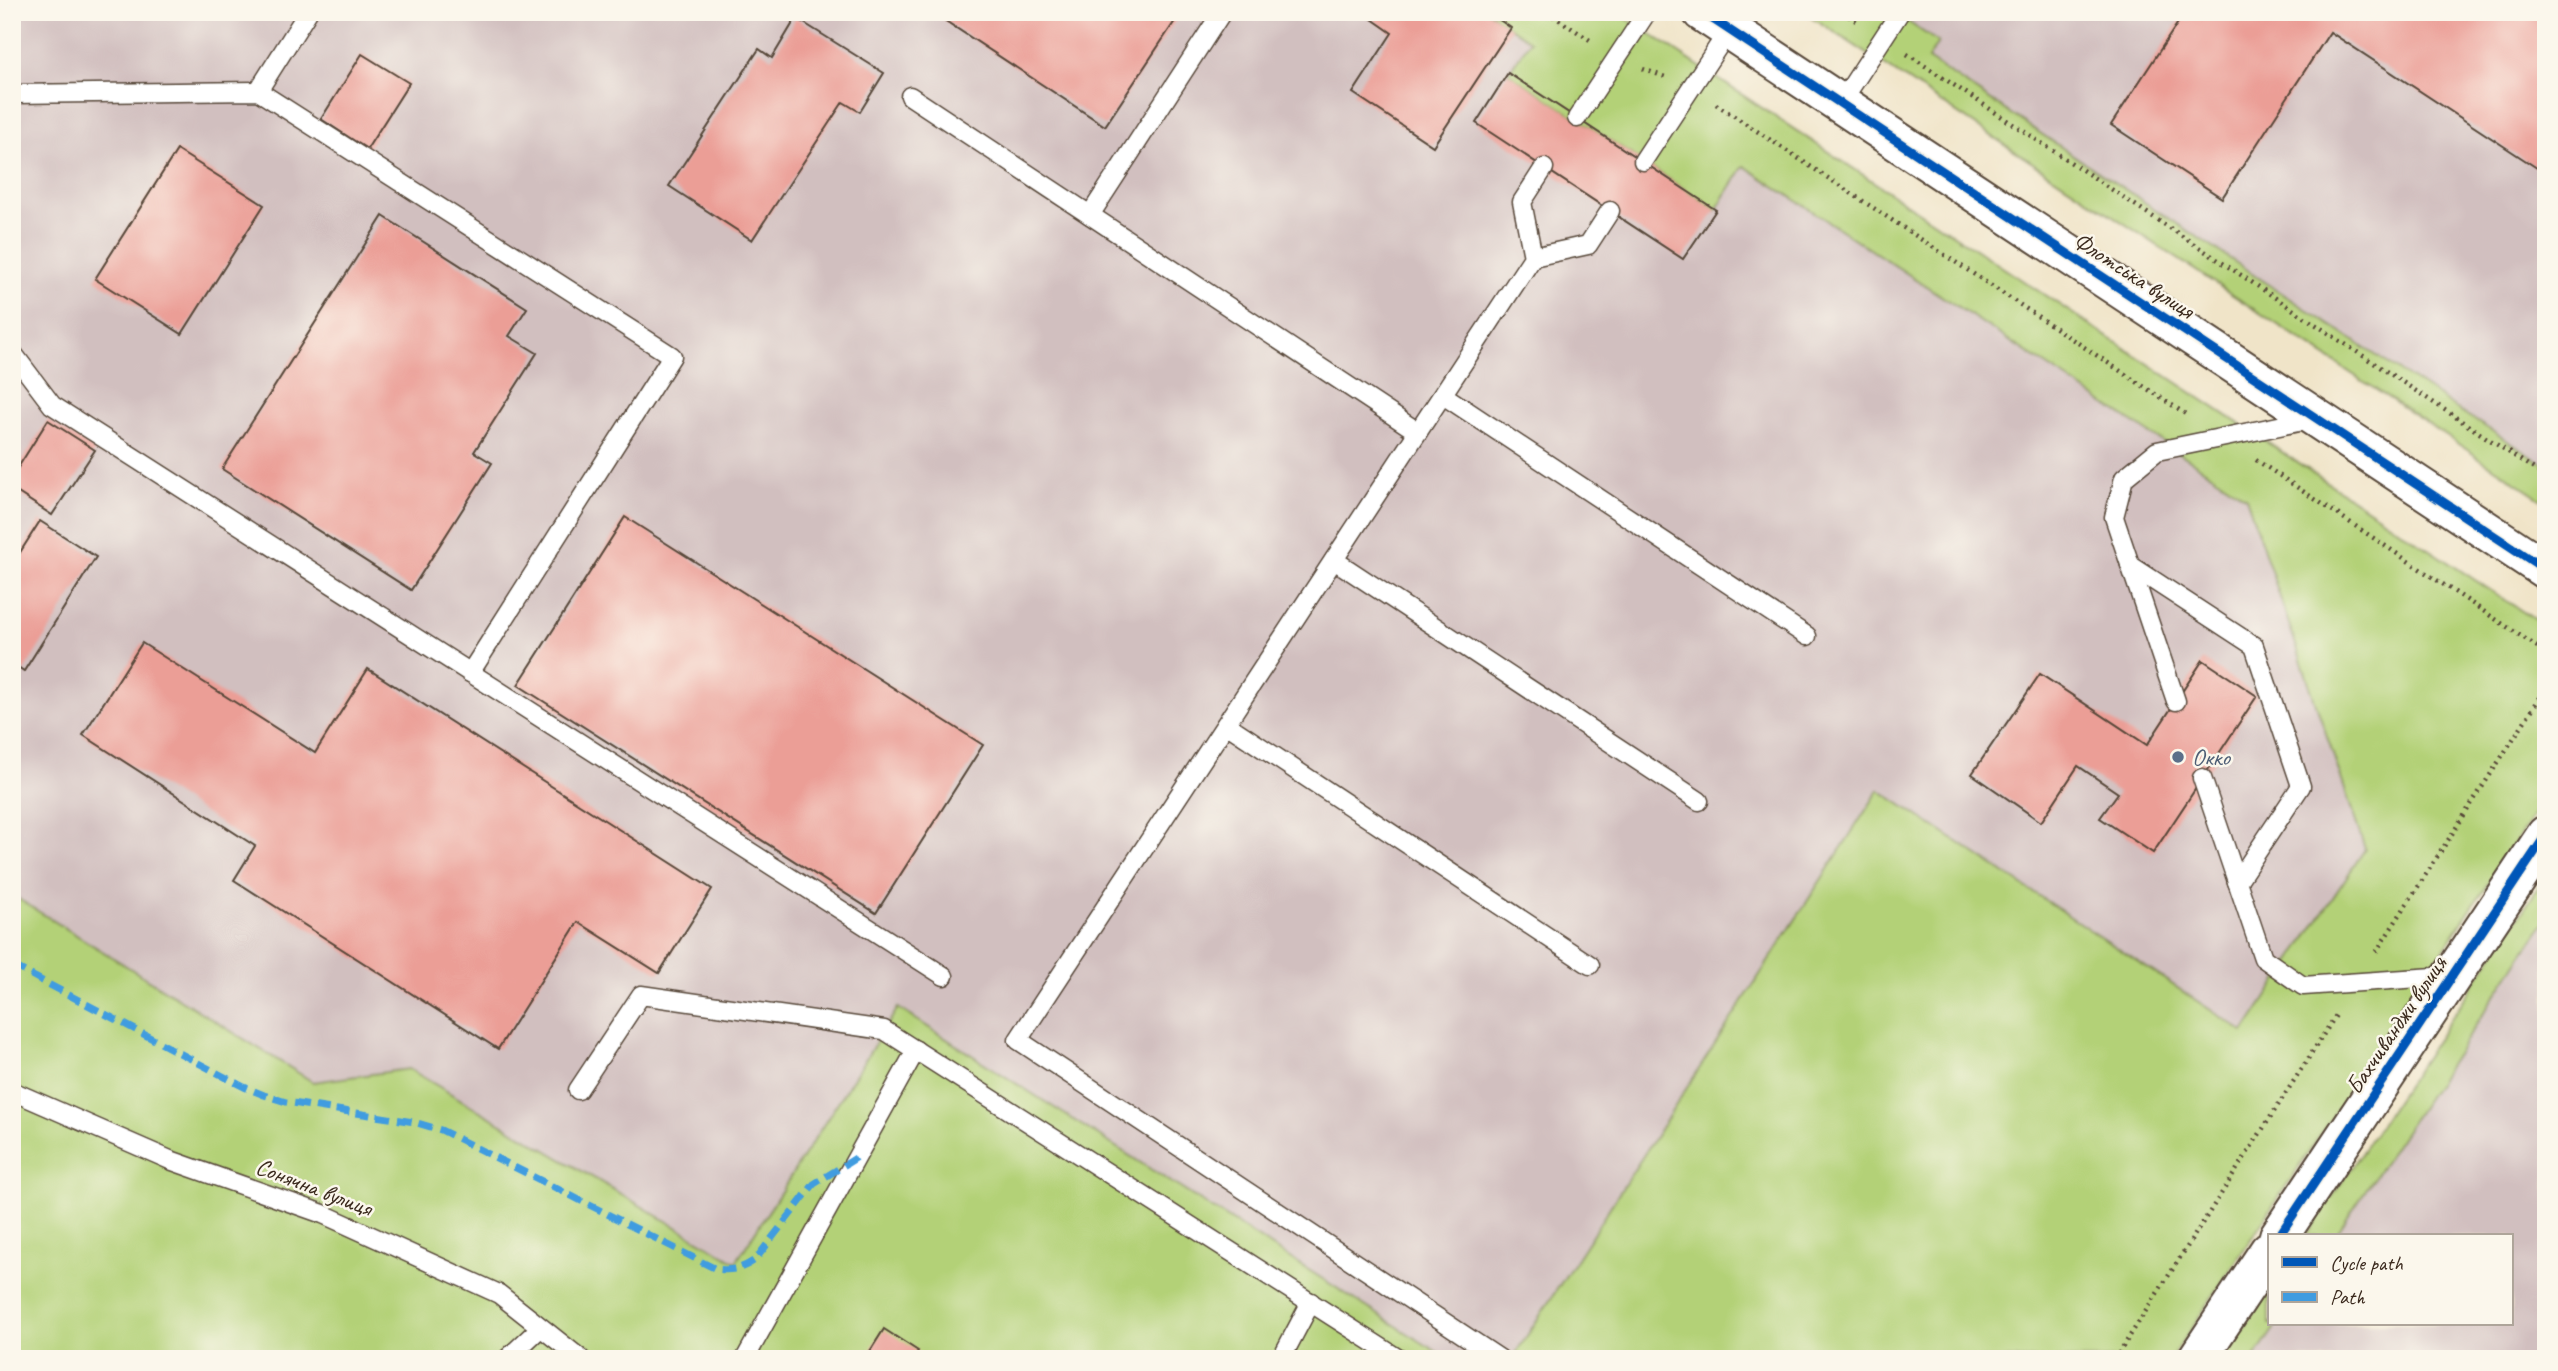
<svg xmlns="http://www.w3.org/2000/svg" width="2558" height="1371" font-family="Caveat,sans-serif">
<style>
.industrial{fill:#d1bfbf}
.green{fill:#b3d177;stroke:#777e4a;stroke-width:2}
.building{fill:#eb9e96}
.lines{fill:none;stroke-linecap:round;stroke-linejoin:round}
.service-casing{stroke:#564638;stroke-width:21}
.tertiary-casing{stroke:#564638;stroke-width:42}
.path{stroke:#564638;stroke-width:4.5;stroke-dasharray:2 5;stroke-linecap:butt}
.service{stroke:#fff;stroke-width:18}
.tertiary{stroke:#fff;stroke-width:38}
.quiet{stroke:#3f9ce0;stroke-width:7;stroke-dasharray:14 7;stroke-linecap:butt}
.cycleway-casing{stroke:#fbf7ec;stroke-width:13}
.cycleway{stroke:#0057b8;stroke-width:9}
.service-dot{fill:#5c6f8a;stroke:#fbf7ec;stroke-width:2.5}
.labels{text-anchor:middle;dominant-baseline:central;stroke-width:5;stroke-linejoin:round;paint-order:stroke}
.street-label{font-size:24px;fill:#3b2a1e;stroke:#fbf7ec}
.service-label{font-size:24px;fill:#4e5e75;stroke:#fbf7ec;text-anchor:start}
</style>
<rect width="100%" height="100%" fill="#fbf7ec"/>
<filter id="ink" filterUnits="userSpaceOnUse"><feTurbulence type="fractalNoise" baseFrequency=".0143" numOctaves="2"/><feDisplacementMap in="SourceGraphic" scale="14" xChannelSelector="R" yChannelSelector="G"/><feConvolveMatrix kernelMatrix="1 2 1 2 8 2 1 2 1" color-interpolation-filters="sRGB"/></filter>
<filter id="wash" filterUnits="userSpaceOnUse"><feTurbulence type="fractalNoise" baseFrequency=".00686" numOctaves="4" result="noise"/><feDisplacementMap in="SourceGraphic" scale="28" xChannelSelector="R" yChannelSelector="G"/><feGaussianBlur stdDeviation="1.57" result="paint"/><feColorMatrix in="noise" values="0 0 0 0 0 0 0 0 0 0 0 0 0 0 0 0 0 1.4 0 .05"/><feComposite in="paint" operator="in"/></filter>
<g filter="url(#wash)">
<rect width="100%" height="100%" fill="#f0e4c8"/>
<g class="industrial">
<path d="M12 12H1488L1530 41 1509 73 1715 210 1744 166 2246 497 2365 849 2245 1032 1879 790 1512 1359H1448L898 1008 736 1262 409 1069 313 1082 12 895Z"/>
<path d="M1893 12H2546V465L2457 409 1927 59 1938 42Z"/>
<path d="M2546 920V1359H2254L2277 1324H2511V1236H2335Z"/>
</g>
<g class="green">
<path d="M1488 12H1617L2546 627V796L2171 1359H1512L1879 790 2244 1032 2365 849 2246 497 1744 166 1716 210 1508 73 1530 41Z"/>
<path d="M1804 12H1858L1863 16 1865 12H1893L1938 42 1928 59 2457 409 2546 465V502Z"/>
<path d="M2546 876V920L2335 1236H2306Z"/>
<path d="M12 895 313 1082 409 1069 736 1262 898 1008 1448 1359H12Z"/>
<path d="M2269 1291V1324H2277L2254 1359H2224Z"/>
</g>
<g id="blocks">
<g class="building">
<path d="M932 12H1181L1105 126Z"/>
<path d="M1362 12H1488L1511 28 1433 146 1353 93 1392 33Z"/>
<path d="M2185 12H2546V174L2330 32 2222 198 2111 125Z"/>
<path d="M796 18 884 73 860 112 843 102 752 240 669 186 759 49 772 58Z"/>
<path d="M362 54 409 83 367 149 321 119Z"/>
<path d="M1508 73 1716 210 1683 259 1476 123Z"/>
<path d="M177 150 264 205 182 334 95 279Z"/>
<path d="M383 216 527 308 509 336 537 353 474 452 492 463 411 590 222 469Z"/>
<path d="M48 420 95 450 52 515 12 489V477Z"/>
<path d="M625 517 983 745 876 913 518 685Z"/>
<path d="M40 521 96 557 24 671 12 663V565Z"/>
<path d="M142 643 315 753 368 669 712 889 659 973 578 922 498 1049 234 880 255 846 83 735Z"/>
<path d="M2203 660 2257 696 2153 853 2100 818 2118 793 2078 766 2041 822 1972 774 2040 674 2147 745Z"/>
<path d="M884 1329 918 1351 913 1359H865Z"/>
</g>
</g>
</g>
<g filter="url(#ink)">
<use href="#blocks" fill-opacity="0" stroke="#564638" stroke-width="2"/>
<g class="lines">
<g class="service-casing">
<g id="service">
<path d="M258 91 308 12"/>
<path d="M12 94 258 91 672 356 470 673"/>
<path d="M910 96 1418 432"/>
<path d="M1840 104 1900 12"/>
<path d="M1577 118 1647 12"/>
<path d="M1643 161 1729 30"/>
<path d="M1090 215 1222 12"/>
<path d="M1533 257 1588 245 1610 211"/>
<path d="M12 352 52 405 944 976"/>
<path d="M1443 395 1807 636"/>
<path d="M1334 560 1699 801"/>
<path d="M2130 565 2254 646 2301 786 2237 882"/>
<path d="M2176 701 2114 517 2124 478 2157 451 2313 419"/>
<path d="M1226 724 1590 965"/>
<path d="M2202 778 2263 958 2303 986 2449 976"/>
<path d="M578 1090 641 995 884 1030 1399 1359"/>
<path d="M12 1091 170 1160 323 1214 499 1294 581 1359"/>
<path d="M507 1359 540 1328"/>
<path d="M745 1359 916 1050"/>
<path d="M1281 1359 1311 1302"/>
<path d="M1500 1359 1018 1040 1533 257 1522 202 1544 168"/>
</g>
</g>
<g class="tertiary-casing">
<g id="tertiary">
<path d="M1702 12 2546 570"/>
<path d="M2279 1236 2546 835"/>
<path d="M2197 1359 2269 1251"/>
</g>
</g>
<g class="path">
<path d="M1547 12 1593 42"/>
<path d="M1843 12 1859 23"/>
<path d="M1907 54 2546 477"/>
<path d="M1643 69 1665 77"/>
<path d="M1716 104 2187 415"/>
<path d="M2256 460 2542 650 2546 654"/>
<path d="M2376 952 2546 688"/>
<path d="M2115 1359 2338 1012"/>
</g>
<use href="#service" class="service"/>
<use href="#tertiary" class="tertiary"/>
<path class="quiet" d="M12 965 244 1087 264 1095 286 1102 414 1122 441 1130 716 1269C732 1271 742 1269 755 1260L814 1184 859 1156"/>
<g class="cycleway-casing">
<g id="cycleway">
<path d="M1702 12 2546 570"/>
<path d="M2279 1236 2546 835"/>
</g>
</g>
<use href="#cycleway" class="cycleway"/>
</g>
</g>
<circle class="service-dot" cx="2178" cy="757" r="7"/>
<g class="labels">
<g class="street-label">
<text transform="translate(2134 275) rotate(33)">Флотська вулиця</text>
<text transform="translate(2396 1025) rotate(-56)">Бахчиванджи вулиця</text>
<text transform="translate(314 1187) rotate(21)">Сонячна вулиця</text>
</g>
<g class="service-label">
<text x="2192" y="757">Окко</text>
</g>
</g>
<rect width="2558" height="1371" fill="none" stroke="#fbf7ec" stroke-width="42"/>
<rect x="2268" y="1234" width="245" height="91" fill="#fbf7ec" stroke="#aea59a" stroke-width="2"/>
<rect x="2282" y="1257" width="35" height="10" fill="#0057b8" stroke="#aea59a" stroke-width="2"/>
<text x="2330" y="1270" font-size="21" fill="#3b2a1e">Cycle path</text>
<rect x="2282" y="1292" width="35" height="10" fill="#3f9ce0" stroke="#aea59a" stroke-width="2"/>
<text x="2330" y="1304" font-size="21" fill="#3b2a1e">Path</text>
</svg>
